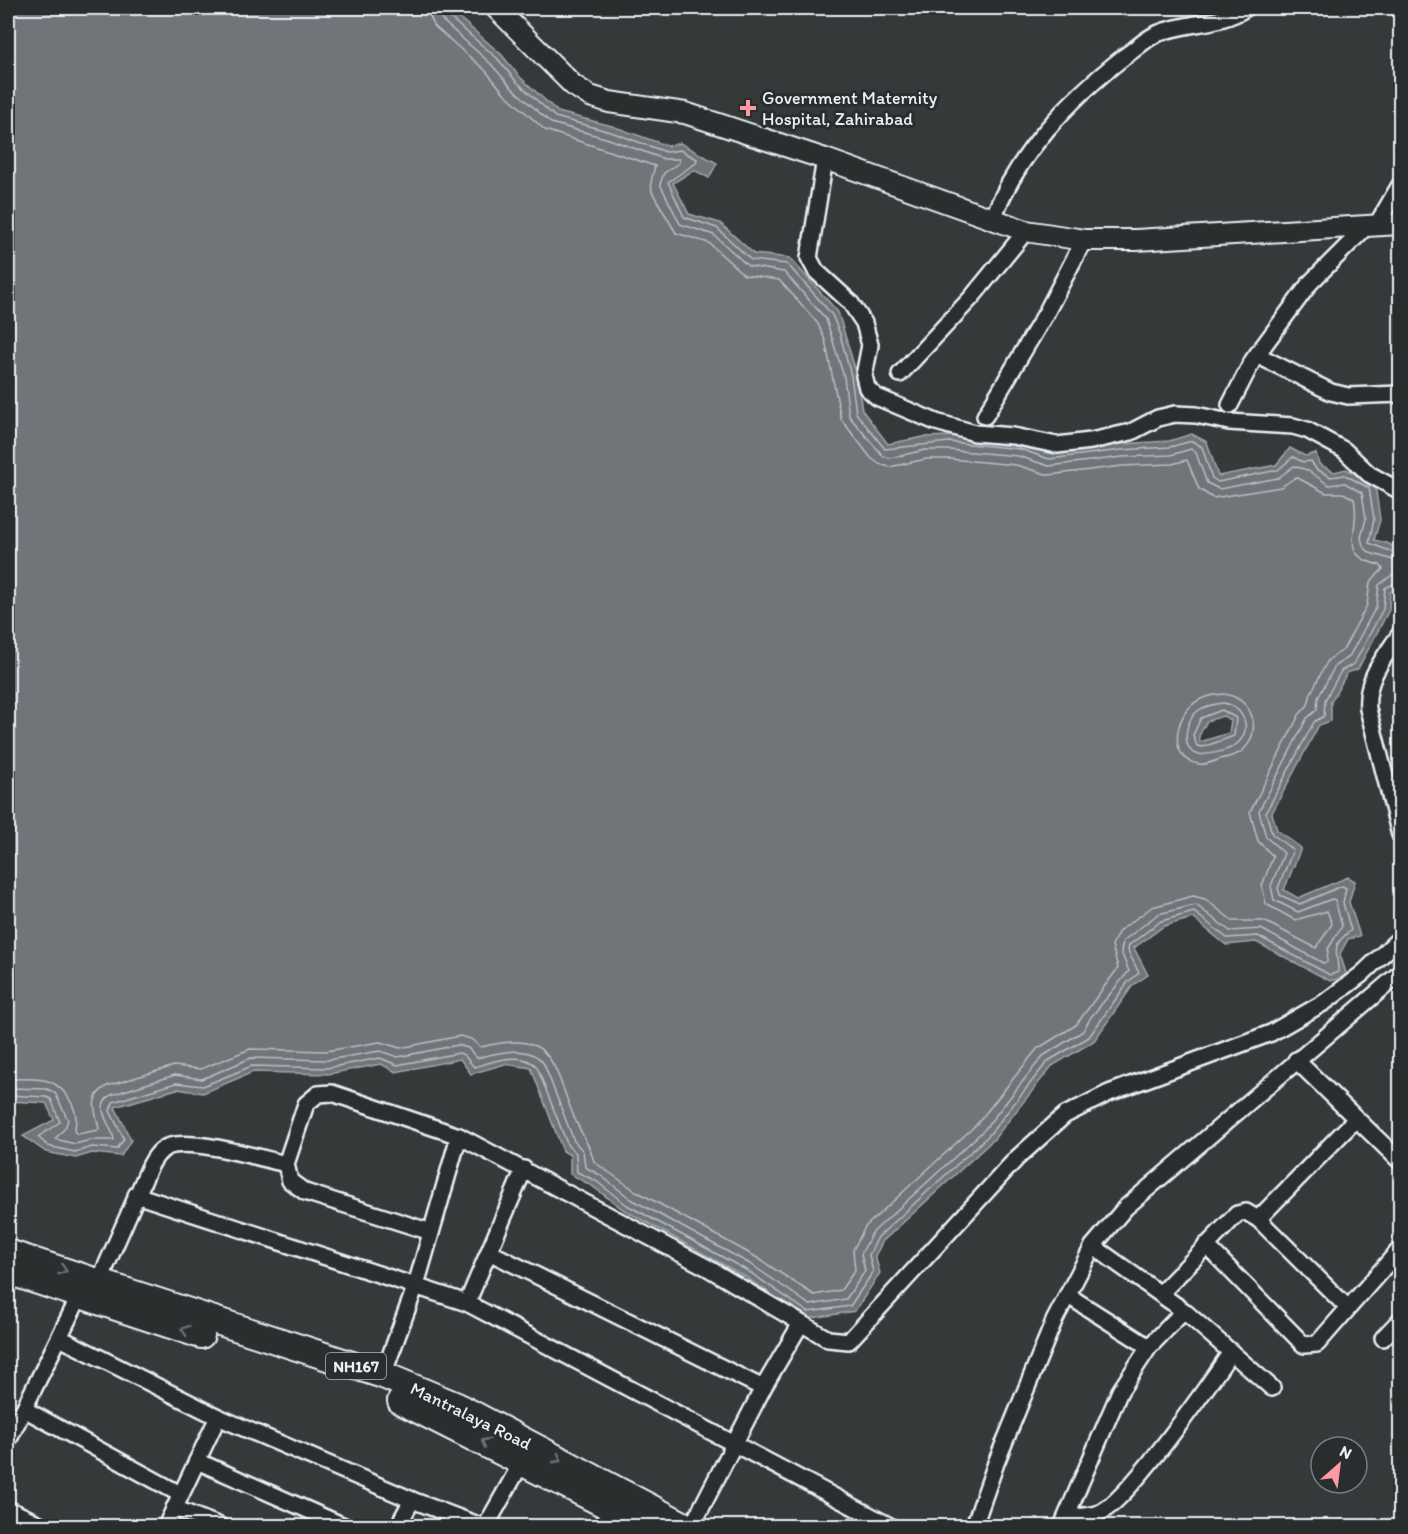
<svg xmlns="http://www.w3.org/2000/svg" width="1408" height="1534" font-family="Itim,sans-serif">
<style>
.water{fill:#707579;stroke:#a0a7ac;stroke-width:1.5;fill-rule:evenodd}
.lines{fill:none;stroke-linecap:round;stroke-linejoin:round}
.shore{stroke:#b8bfc5;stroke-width:1.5}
.street-casing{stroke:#e8f1f8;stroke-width:20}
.secondary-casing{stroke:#e8f1f8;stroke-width:24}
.highway-casing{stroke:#e8f1f8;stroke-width:30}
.street{stroke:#2a2d2e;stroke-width:15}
.secondary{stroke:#2a2d2e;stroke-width:20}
.highway{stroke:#2a2d2e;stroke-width:26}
.oneway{stroke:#6c7275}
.poi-dot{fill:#ff9aa2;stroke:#2a2d2e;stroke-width:2}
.labels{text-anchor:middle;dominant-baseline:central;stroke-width:6;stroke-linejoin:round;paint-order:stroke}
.shield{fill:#2a2d2e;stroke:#afb6bb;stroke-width:1.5}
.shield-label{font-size:16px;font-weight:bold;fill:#e8f1f8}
.poi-label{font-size:18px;fill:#e8f1f8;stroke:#2a2d2e;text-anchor:start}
.street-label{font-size:18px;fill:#e8f1f8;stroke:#2a2d2e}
</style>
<rect width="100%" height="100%" fill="#35393a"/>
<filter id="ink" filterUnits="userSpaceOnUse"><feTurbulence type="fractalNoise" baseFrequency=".0167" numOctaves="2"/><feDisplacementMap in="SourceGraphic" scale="12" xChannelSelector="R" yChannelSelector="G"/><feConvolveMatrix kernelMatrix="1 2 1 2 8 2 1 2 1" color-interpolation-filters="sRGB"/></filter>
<g filter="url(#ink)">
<path class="water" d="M8 8H448L501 54 520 77 558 112 612 126 668 146 680 143 717 163 709 178 694 170 673 183 689 214 720 223 754 254 790 258 838 312 857 375 862 410 888 444 923 437 949 436 1021 443 1049 453 1120 444 1169 441 1192 434 1207 442 1218 476 1276 465 1290 448 1305 456 1316 453 1319 464 1334 472 1346 469 1375 484 1380 520 1374 540 1387 543 1400 550V586L1390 592 1389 610 1358 669 1347 673 1331 702V721L1319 725 1272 813 1277 830 1301 848 1284 890 1298 898 1348 877 1355 881 1349 902 1360 936 1348 939 1340 954 1347 976 1330 981 1256 942 1226 945 1193 918 1164 926 1134 948 1148 975 1133 985 1094 1041 1052 1066 994 1139 883 1241 875 1256 880 1273 855 1311 807 1319 744 1276 624 1210 592 1186 570 1174V1155L563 1151 531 1068 505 1064 471 1074 460 1059 396 1072 381 1064 328 1074 253 1072 203 1093 177 1089 115 1107 131 1140 121 1156 92 1153 76 1158 46 1152 23 1136 54 1120 46 1103 8 1101ZM1223 716 1231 720 1229 733 1200 742 1199 736 1207 721Z"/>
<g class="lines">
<g class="shore">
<path d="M437 8 438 15 444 22 491 64 511 87 551 123 609 139 664 159H679V163L664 173 660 184 680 224 714 235 748 266 784 272 826 319 844 377 849 416 883 456 890 458 925 450H949L1018 456 1049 466 1122 457 1171 455 1191 449 1196 453 1207 483 1219 489 1278 478 1294 466 1307 470 1329 485 1345 483 1362 493 1366 519 1361 537 1363 546 1370 553 1400 562"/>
<path d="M444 8 449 17 497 58 516 81 555 117 611 132 666 152 680 150 697 159 696 163 668 182 684 217 717 228 751 260 787 264 815 295 832 315 840 334 851 376 856 413 885 449 949 442 1020 449 1049 459 1121 450 1170 447 1192 441 1202 447 1212 478 1218 482 1278 470 1293 457 1303 462 1311 461 1316 469 1331 477 1345 475 1369 488 1374 519 1369 543 1400 555"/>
<path d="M1222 694C1249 695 1264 727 1245 748 1239 755 1229 757 1220 759 1213 762 1206 765 1198 764 1168 759 1175 719 1192 705 1199 698 1213 695 1222 694Z"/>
<path d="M1223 703C1241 705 1253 726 1239 742 1231 751 1204 757 1193 753 1181 742 1186 719 1199 710 1205 706 1215 704 1223 703Z"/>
<path d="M1222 710 1236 718 1234 736 1203 747 1197 746 1193 735 1201 718Z"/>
<path d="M8 1079C37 1079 57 1074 72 1104 77 1114 77 1121 74 1131L77 1134 99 1130C97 1112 86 1099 107 1086L174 1066 201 1069 250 1049 326 1051 380 1042 400 1048 460 1036 471 1039 481 1047C550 1030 551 1057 572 1112 579 1131 590 1144 594 1162L636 1191 756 1257 814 1295 841 1290 855 1270 853 1250 865 1227 977 1124 1037 1049 1076 1025 1118 968 1112 945 1119 931 1152 907 1193 896 1205 899 1233 921H1264L1316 948 1332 924 1327 911 1295 920 1266 904 1262 886 1273 856 1258 841 1250 812 1299 715 1308 705 1311 693 1328 660 1343 650 1367 605 1370 582 1383 569 1380 565C1335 556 1362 529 1354 499L1343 493H1326L1296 477 1281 487 1213 498 1199 489 1187 460 1172 464 1122 466 1049 475 1016 465 949 459H926L890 467 879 464 871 458 841 419 825 340 818 324 802 305 779 280 744 275 709 243 676 233 652 192 651 182 655 166 545 130 504 93 485 70 434 26 427 8"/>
<path d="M8 1088 47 1089 55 1093 68 1120 65 1128 55 1139 75 1144 91 1140H114C112 1124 92 1108 111 1095L175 1075 202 1079 251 1058 327 1060 380 1051 398 1057 458 1045 468 1048 477 1058C496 1053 530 1043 544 1064L574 1141 583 1151 585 1167 600 1175 631 1199 752 1265 810 1305 846 1299 865 1271 861 1254 872 1233 984 1130 1043 1056 1083 1031 1091 1017 1129 971 1121 952 1123 941 1158 914 1196 905 1230 931 1261 929 1323 963 1327 962 1328 949 1342 926 1335 900 1332 899 1298 912 1274 900 1271 886 1284 853 1266 837 1259 811 1307 718 1317 710 1318 698 1335 666 1349 657 1376 607 1379 585 1392 575 1400 573"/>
<path d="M8 1095 46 1097 51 1099 60 1122 38 1137 48 1146 75 1152 92 1147 117 1149 124 1139 110 1111 113 1102 176 1083 203 1086 252 1066 327 1068 380 1058 397 1065 459 1053 464 1055 474 1067C492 1062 522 1050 537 1067L568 1146 576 1153 577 1172 596 1181 627 1205 748 1271 808 1312 850 1306 873 1272 869 1255 878 1237 989 1135 1048 1061 1089 1037 1128 982 1139 973 1128 951 1129 945 1161 921 1194 912 1227 938 1258 936 1330 975 1338 972C1338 949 1329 948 1351 930L1343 903 1346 888 1342 886 1300 904 1280 895 1278 888 1293 850 1272 834 1266 812 1314 722 1324 716 1325 700 1341 671 1354 664 1383 609 1385 588 1400 581"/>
</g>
<g class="street-casing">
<g id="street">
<path d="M825 159 809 258 816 271 850 302 864 323 870 345 864 376 867 388 877 397 936 422 975 433 1013 436 1057 445 1091 441 1131 432 1158 418 1175 414 1196 415 1229 422 1293 426 1307 430 1344 450 1369 474 1400 491"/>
<path d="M992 221C1017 153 1069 100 1125 56 1136 49 1147 37 1159 33 1188 22 1220 25 1246 8"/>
<path d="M1376 226 1400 185"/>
<path d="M1257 355 1331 392 1348 396 1400 394"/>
<path d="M900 374 972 297 1026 231"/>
<path d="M1230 405 1253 360 1310 283 1366 227"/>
<path d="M985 416 1046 313 1084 240"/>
<path d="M1400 634C1384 658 1365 679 1368 709L1400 835"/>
<path d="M1296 1060 1400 1161"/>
<path d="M286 1164 290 1181 305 1192 431 1232"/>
<path d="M136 1195 467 1303 890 1526"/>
<path d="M1258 1219 1356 1119"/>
<path d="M1206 1245 1304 1345 1317 1344 1400 1249"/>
<path d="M1093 1246 1184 1311 1272 1388"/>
<path d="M489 1252 763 1388"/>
<path d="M99 1282 149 1168C153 1160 158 1151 167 1147 191 1137 259 1158 286 1164L306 1104 318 1094 332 1093 459 1136 706 1267 828 1339 849 1341 1017 1158 1065 1115 1109 1093 1271 1033 1325 1002 1362 974 1400 938"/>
<path d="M1161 1293 1237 1214 1246 1212 1258 1219 1347 1307"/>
<path d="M1067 1295 1149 1347"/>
<path d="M467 1303 524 1169"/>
<path d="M60 1338 218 1417 412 1500 481 1526"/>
<path d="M1383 1338 1400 1320"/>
<path d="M383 1375 416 1285 459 1136"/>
<path d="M24 1409 180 1494"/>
<path d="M8 1441 80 1295"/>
<path d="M197 1461 344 1526"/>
<path d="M174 1508 220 1526"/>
<path d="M8 1509 44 1526"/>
<path d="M1067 1517C1077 1516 1090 1517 1099 1513 1127 1502 1210 1383 1231 1352"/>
<path d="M166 1526 218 1417"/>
<path d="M398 1526 412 1500"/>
<path d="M486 1526 522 1462"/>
<path d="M692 1526 763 1388 800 1325"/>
<path d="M974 1526 996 1463 1054 1321 1093 1246 1125 1208 1400 973"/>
<path d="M1062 1526 1120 1391 1149 1347 1184 1311"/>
</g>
</g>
<g class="secondary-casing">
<path id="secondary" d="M496 8 573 85 590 96 609 102 685 113 825 159 1026 231 1084 240H1136L1400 224"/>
</g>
<g class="highway-casing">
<g id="highway">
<path d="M8 1253 383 1375 457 1406 685 1526"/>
<path d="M8 1271 201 1335"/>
<path d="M401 1401 636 1520"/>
</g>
</g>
<use href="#street" class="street"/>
<use href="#secondary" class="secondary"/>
<use href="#highway" class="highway"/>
</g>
<defs><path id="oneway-chevron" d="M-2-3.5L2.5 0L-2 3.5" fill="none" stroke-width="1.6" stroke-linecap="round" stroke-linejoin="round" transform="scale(1.5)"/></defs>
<g class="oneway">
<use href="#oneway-chevron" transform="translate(63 1270) rotate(18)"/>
<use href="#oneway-chevron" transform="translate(185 1330) rotate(-162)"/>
<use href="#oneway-chevron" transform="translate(485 1442) rotate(-152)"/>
<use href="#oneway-chevron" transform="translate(558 1459) rotate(28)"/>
</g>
</g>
<path class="poi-dot" d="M745 99h6v6h6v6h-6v6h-6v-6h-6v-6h6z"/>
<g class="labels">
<rect class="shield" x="326" y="1353" width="60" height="26" rx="4.5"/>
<g class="shield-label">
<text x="356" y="1366">NH167</text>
</g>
<g class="poi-label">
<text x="762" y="98">Government Maternity<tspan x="762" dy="21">Hospital, Zahirabad</tspan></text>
</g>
<g class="street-label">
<text transform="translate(471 1416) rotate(26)">Mantralaya Road</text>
</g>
</g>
<rect width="1408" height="1534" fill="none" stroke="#2a2d2e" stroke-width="30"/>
<rect x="15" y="15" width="1378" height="1504" fill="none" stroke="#e8f1f8" stroke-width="2" filter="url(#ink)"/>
<g transform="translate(1339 1465) rotate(28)"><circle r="28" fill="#2a2d2e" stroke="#767b7f" stroke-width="1.5"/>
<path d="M0-4.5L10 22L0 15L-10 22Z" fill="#ff9aa2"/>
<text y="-9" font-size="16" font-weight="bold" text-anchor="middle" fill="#e8f1f8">N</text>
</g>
</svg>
